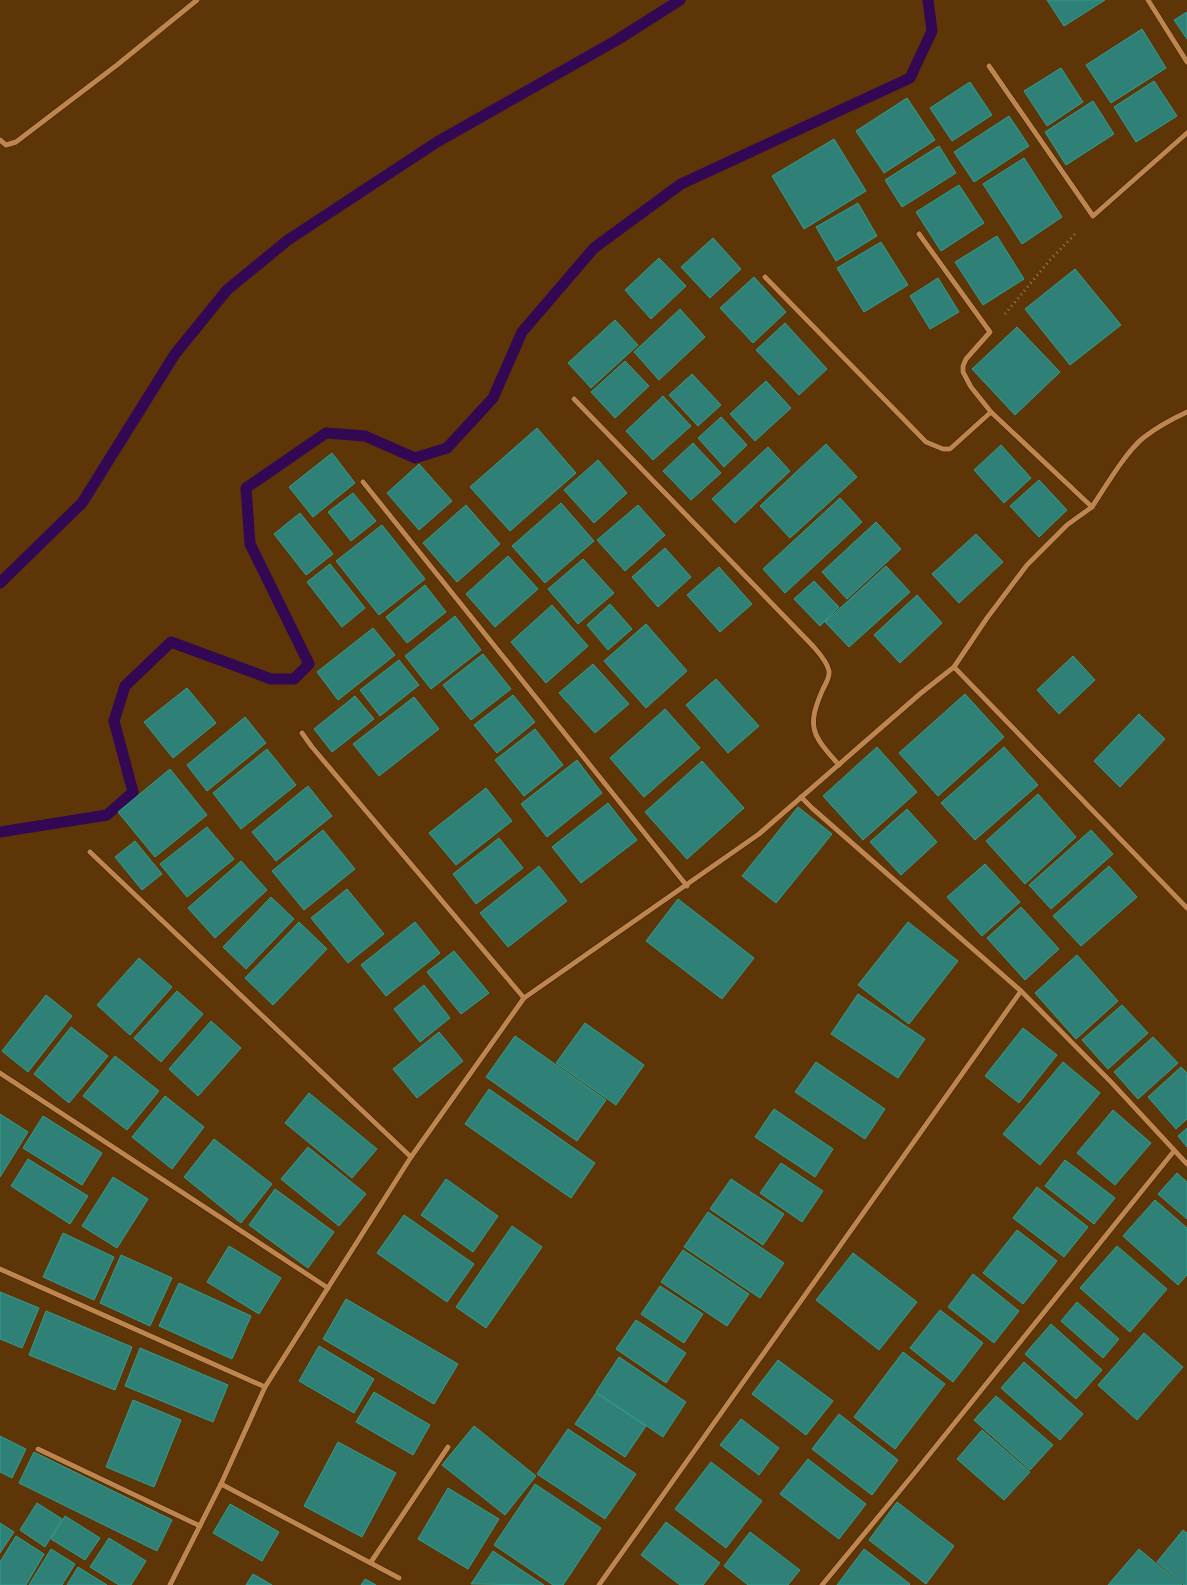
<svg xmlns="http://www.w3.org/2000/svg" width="1187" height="1585" font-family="'Exo 2',sans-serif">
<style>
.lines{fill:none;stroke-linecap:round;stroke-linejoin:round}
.stream{stroke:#320754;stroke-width:11}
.building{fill:#2f8076;stroke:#2f9f91}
.minor-casing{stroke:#3b1f01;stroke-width:6}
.path{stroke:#9f7b55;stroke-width:3;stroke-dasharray:1 4;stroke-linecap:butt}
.minor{stroke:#be854e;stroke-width:5}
</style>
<rect width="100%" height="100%" fill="#5d3506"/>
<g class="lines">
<g class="stream">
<path d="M0 583 82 503 175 354 227 290 288 240 437 142 617 40 680 0"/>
<path d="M0 832 107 815 133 792 114 721 125 686 171 642 271 679H294L309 664 250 544 246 488 326 433 365 436 415 458 447 448 493 398 522 332 594 248 681 184 910 78 932 31 928 0"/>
</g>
</g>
<g class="building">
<path d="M1047 0H1105L1064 26Z"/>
<path d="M1187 12V39L1174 20Z"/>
<path d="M1142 29 1166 68 1111 103 1086 65Z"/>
<path d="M1061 68 1083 102 1047 126 1024 91Z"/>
<path d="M1154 81 1177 116 1136 142 1114 107Z"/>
<path d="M970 82 992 115 952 141 930 108Z"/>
<path d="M907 98 935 140 884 173 856 131Z"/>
<path d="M1093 101 1114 134 1066 165 1045 132Z"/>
<path d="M1009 116 1029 146 974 182 954 152Z"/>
<path d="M834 139 866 191 804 229 772 176Z"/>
<path d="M939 146 956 173 902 207 885 180Z"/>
<path d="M1024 158 1062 217 1022 244 983 184Z"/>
<path d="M959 185 984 223 941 251 916 212Z"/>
<path d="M858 203 877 236 836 261 816 227Z"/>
<path d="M997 236 1024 279 983 305 955 262Z"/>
<path d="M713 238 741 269 710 298 681 267Z"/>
<path d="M881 242 908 285 864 312 837 268Z"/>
<path d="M659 258 686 286 651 319 625 290Z"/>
<path d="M1075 269 1121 325 1070 365 1025 309Z"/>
<path d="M754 277 786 312 753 343 720 308Z"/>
<path d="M938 278 959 312 930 329 910 296Z"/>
<path d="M680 309 705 337 659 380 634 352Z"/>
<path d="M615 320 638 345 591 388 568 363Z"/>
<path d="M785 323 827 369 799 395 756 350Z"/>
<path d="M1017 327 1060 372 1015 415 972 369Z"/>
<path d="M625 361 649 386 615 418 591 392Z"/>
<path d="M692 374 721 405 698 426 669 395Z"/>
<path d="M766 381 791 408 755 441 730 414Z"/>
<path d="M663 396 691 426 653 460 626 431Z"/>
<path d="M721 417 747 445 724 467 698 438Z"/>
<path d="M537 428 576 473 510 531 470 487Z"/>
<path d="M693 443 721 473 691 500 663 471Z"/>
<path d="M826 444 857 477 790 538 760 506Z"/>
<path d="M1001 445 1031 478 1004 503 974 470Z"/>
<path d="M768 447 790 471 735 523 712 499Z"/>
<path d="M332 453 355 483 313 517 289 487Z"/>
<path d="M598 460 627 493 594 523 564 490Z"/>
<path d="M419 464 452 501 419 530 387 493Z"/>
<path d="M1039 480 1067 510 1039 537 1010 506Z"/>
<path d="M353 493 376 521 351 541 328 512Z"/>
<path d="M840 498 862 522 785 593 763 569Z"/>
<path d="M561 503 594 541 545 583 512 546Z"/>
<path d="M466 505 500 544 457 582 423 543Z"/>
<path d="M638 505 665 535 625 571 597 540Z"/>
<path d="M300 513 333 554 306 575 274 534Z"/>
<path d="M876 522 901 549 847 599 822 572Z"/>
<path d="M382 525 425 579 379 615 336 561Z"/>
<path d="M976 534 1003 562 959 603 932 574Z"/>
<path d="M665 548 691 577 658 607 632 577Z"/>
<path d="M508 556 538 589 495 627 466 594Z"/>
<path d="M583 559 614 593 578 624 548 589Z"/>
<path d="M330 564 365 608 342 627 307 582Z"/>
<path d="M886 566 910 592 849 647 825 622Z"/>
<path d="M719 567 752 604 720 632 687 595Z"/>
<path d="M814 581 839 607 820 626 794 599Z"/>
<path d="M425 585 446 612 407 643 386 617Z"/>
<path d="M917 595 942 623 900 663 874 635Z"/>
<path d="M610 604 632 629 608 650 587 625Z"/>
<path d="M552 605 588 646 546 683 511 642Z"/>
<path d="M455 616 481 650 431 689 405 656Z"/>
<path d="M646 624 687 671 646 708 604 661Z"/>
<path d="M373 628 395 655 338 700 317 672Z"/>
<path d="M483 654 511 689 471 720 443 685Z"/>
<path d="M1073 656 1095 680 1059 714 1037 690Z"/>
<path d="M399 660 419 685 380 716 360 690Z"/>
<path d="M593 664 629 704 595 733 559 693Z"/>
<path d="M716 679 759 726 728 753 686 705Z"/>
<path d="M187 688 216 723 173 758 144 722Z"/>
<path d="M965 694 1004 737 938 796 899 753Z"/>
<path d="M513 695 535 722 497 753 474 725Z"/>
<path d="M355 696 374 719 332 752 314 729Z"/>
<path d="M414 697 439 729 379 776 353 744Z"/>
<path d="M665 709 700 748 644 797 610 758Z"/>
<path d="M1139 714 1165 739 1120 787 1094 761Z"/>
<path d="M245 717 266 743 207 791 187 765Z"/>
<path d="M535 729 563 765 524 796 495 760Z"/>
<path d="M877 747 917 792 863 840 823 796Z"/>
<path d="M1004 747 1038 785 975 840 941 803Z"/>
<path d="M267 749 296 785 241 829 213 793Z"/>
<path d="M577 760 602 793 547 837 521 804Z"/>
<path d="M702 761 744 808 687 859 645 812Z"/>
<path d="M170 769 207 815 155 857 118 812Z"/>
<path d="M308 786 332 816 276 861 252 832Z"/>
<path d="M486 788 512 821 456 865 429 833Z"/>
<path d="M1038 794 1076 837 1025 884 986 841Z"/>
<path d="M608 803 637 840 581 883 552 847Z"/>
<path d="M798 807 832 834 776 903 742 876Z"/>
<path d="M907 809 937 842 901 875 870 842Z"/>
<path d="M207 827 234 859 187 897 160 864Z"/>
<path d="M323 830 355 869 304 910 272 871Z"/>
<path d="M1091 830 1113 854 1051 909 1029 885Z"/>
<path d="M499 838 523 868 476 904 453 874Z"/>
<path d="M135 841 162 874 142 890 115 857Z"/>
<path d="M241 861 267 890 215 938 188 908Z"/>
<path d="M985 864 1020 902 982 936 947 897Z"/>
<path d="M539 866 567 901 508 947 480 913Z"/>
<path d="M1109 866 1137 897 1081 946 1053 916Z"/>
<path d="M347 889 384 934 348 963 311 918Z"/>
<path d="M271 897 294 919 246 969 223 947Z"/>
<path d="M678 899 754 958 722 999 646 941Z"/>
<path d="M1021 907 1059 949 1025 980 987 938Z"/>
<path d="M299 922 327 949 273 1005 245 978Z"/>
<path d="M415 922 440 953 386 996 361 965Z"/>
<path d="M908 922 958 961 909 1024 858 985Z"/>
<path d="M454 951 489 993 461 1014 427 972Z"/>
<path d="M1077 955 1118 1001 1076 1039 1035 993Z"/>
<path d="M139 958 172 987 130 1035 97 1005Z"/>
<path d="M424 985 450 1018 420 1042 394 1009Z"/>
<path d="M177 991 203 1014 161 1062 134 1038Z"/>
<path d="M858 994 925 1039 898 1078 831 1034Z"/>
<path d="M46 995 72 1016 28 1072 2 1051Z"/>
<path d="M1122 1005 1148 1033 1108 1069 1082 1040Z"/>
<path d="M211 1021 241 1048 198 1096 169 1069Z"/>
<path d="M585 1023 644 1065 616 1105 556 1063Z"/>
<path d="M71 1027 108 1056 69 1103 34 1074Z"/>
<path d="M1023 1028 1057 1055 1019 1103 985 1076Z"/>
<path d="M439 1032 463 1061 417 1098 393 1069Z"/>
<path d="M515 1036 606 1100 577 1141 486 1077Z"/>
<path d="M1153 1037 1178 1063 1138 1099 1114 1072Z"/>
<path d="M115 1056 159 1091 127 1130 83 1096Z"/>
<path d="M816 1062 885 1109 865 1139 795 1092Z"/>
<path d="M1063 1062 1100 1093 1040 1165 1003 1134Z"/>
<path d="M1181 1067 1187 1073V1119L1176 1129 1148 1097Z"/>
<path d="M489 1089 595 1163 571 1198 465 1124Z"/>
<path d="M309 1093 377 1149 352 1178 285 1123Z"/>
<path d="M165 1096 204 1127 172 1169 132 1137Z"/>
<path d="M774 1109 833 1149 815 1177 755 1137Z"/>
<path d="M1113 1110 1151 1143 1115 1185 1077 1153Z"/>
<path d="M0 1114 28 1132 0 1177Z"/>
<path d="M43 1116 102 1153 82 1185 23 1148Z"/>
<path d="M1187 1128V1147L1178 1136Z"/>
<path d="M214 1139 272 1184 241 1223 184 1177Z"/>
<path d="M308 1147 366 1194 339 1226 281 1179Z"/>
<path d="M28 1159 88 1196 70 1224 11 1186Z"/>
<path d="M1065 1160 1115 1198 1094 1224 1045 1186Z"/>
<path d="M781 1163 823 1191 802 1222 760 1193Z"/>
<path d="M1177 1173 1187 1182V1219L1158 1194Z"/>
<path d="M113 1177 148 1199 117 1248 82 1226Z"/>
<path d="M446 1179 498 1216 473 1252 421 1215Z"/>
<path d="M731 1179 784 1214 763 1245 710 1209Z"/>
<path d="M1037 1187 1088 1227 1064 1257 1013 1218Z"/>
<path d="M275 1189 334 1232 308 1268 249 1225Z"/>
<path d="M1155 1200 1187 1228V1275L1178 1285 1123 1236Z"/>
<path d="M708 1212 784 1263 760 1298 684 1247Z"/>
<path d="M404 1215 474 1264 447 1302 377 1253Z"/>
<path d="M512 1226 542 1247 486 1328 456 1307Z"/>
<path d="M1017 1230 1057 1261 1023 1304 983 1273Z"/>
<path d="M63 1233 114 1257 94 1300 43 1277Z"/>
<path d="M229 1246 281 1278 259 1314 207 1282Z"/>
<path d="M1117 1246 1167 1289 1130 1332 1080 1288Z"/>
<path d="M683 1250 749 1294 727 1326 661 1282Z"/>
<path d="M853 1253 917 1302 879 1350 816 1300Z"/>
<path d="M121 1255 172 1278 150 1326 100 1303Z"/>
<path d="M973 1274 1019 1311 994 1343 948 1307Z"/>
<path d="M179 1283 251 1316 232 1359 159 1326Z"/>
<path d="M660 1286 703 1314 684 1343 641 1314Z"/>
<path d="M0 1292 39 1308 22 1348 0 1339Z"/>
<path d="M346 1299 458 1364 434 1404 323 1339Z"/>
<path d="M1077 1302 1119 1339 1103 1358 1061 1321Z"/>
<path d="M940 1310 983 1343 953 1382 910 1348Z"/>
<path d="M46 1311 132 1347 115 1390 29 1355Z"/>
<path d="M636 1320 686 1353 666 1383 616 1349Z"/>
<path d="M1051 1324 1102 1370 1076 1399 1025 1354Z"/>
<path d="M1144 1333 1183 1367 1137 1420 1098 1385Z"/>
<path d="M319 1346 374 1379 354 1413 299 1381Z"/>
<path d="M140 1348 228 1385 213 1422 125 1386Z"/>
<path d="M903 1352 945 1384 895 1449 854 1417Z"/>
<path d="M619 1357 686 1402 663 1437 596 1392Z"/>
<path d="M778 1360 833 1401 806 1435 752 1394Z"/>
<path d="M1024 1362 1083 1414 1060 1440 1001 1388Z"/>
<path d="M374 1392 430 1425 413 1455 356 1422Z"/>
<path d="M596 1393 646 1426 625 1457 575 1424Z"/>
<path d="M996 1396 1053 1445 1030 1470 974 1420Z"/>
<path d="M133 1400 181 1420 154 1487 106 1467Z"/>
<path d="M839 1414 898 1460 872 1495 812 1449Z"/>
<path d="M741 1419 779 1448 759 1475 720 1445Z"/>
<path d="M474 1426 536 1476 505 1515 442 1465Z"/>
<path d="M568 1429 636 1474 605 1519 537 1474Z"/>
<path d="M982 1430 1030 1472 1004 1500 957 1459Z"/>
<path d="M0 1436 26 1449 12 1478 0 1472Z"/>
<path d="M338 1442 396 1473 362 1537 304 1506Z"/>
<path d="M34 1452 172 1520 157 1551 19 1483Z"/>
<path d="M808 1459 866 1504 839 1539 780 1494Z"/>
<path d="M711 1462 762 1501 726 1548 675 1509Z"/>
<path d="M535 1484 601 1528 563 1585H553L494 1545Z"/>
<path d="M448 1488 499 1519 468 1569 418 1539Z"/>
<path d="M897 1502 954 1546 926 1584 869 1540Z"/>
<path d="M37 1503 62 1519 45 1547 20 1530Z"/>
<path d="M230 1504 279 1532 262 1561 213 1533Z"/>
<path d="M65 1516 100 1538 85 1560 51 1539Z"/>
<path d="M666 1522 720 1563 703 1585H680L641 1555Z"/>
<path d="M0 1523 14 1532 0 1553Z"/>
<path d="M1183 1530 1187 1533V1585H1184L1157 1562Z"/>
<path d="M750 1532 800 1570 788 1585H748L724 1566Z"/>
<path d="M16 1536 44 1554 26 1585H0V1562Z"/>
<path d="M109 1538 146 1561 131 1585H119L90 1567Z"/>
<path d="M51 1549 75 1564 62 1585H29Z"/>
<path d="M864 1549 910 1584 909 1585H837Z"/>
<path d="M1139 1549 1182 1585H1108Z"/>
<path d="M493 1551 544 1585 471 1584Z"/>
<path d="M78 1567 107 1585H67Z"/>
<path d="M253 1574 272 1585H246Z"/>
<path d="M365 1579 376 1585H361Z"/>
</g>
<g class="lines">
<g class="minor-casing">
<g id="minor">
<path d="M1148 0 1187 62"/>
<path d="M989 66 1093 216 1187 133"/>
<path d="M0 140 6 145 16 142 117 65 197 0"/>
<path d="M765 277 926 442 943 449H950L991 412"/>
<path d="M574 399 812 645C818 652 827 661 829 671 830 677 826 683 823 689 806 727 812 735 839 765"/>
<path d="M363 482 687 886"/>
<path d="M1092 507C1106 486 1125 453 1143 438 1157 427 1172 419 1187 412"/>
<path d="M954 667 1187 908"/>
<path d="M302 733 312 747 524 998"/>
<path d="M801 797 812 808 1021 991 1111 1082 1187 1164"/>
<path d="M90 852 411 1157"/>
<path d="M0 1073 328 1288"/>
<path d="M0 1269 265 1387"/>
<path d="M38 1449 200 1526"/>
<path d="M221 1484 399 1578"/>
<path d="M371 1562 448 1447"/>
<path d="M170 1585 221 1484 265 1387 411 1157 524 998 759 834 921 693 954 667 987 618 1027 565 1067 525 1092 507 991 412 971 387 963 372V366L966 359 990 332 919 234"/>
<path d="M599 1585 1021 991"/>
<path d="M822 1585 912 1476 1174 1151"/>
</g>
</g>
<path class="path" d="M1005 314 1050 260 1077 232"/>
<use href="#minor" class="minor"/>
</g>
</svg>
